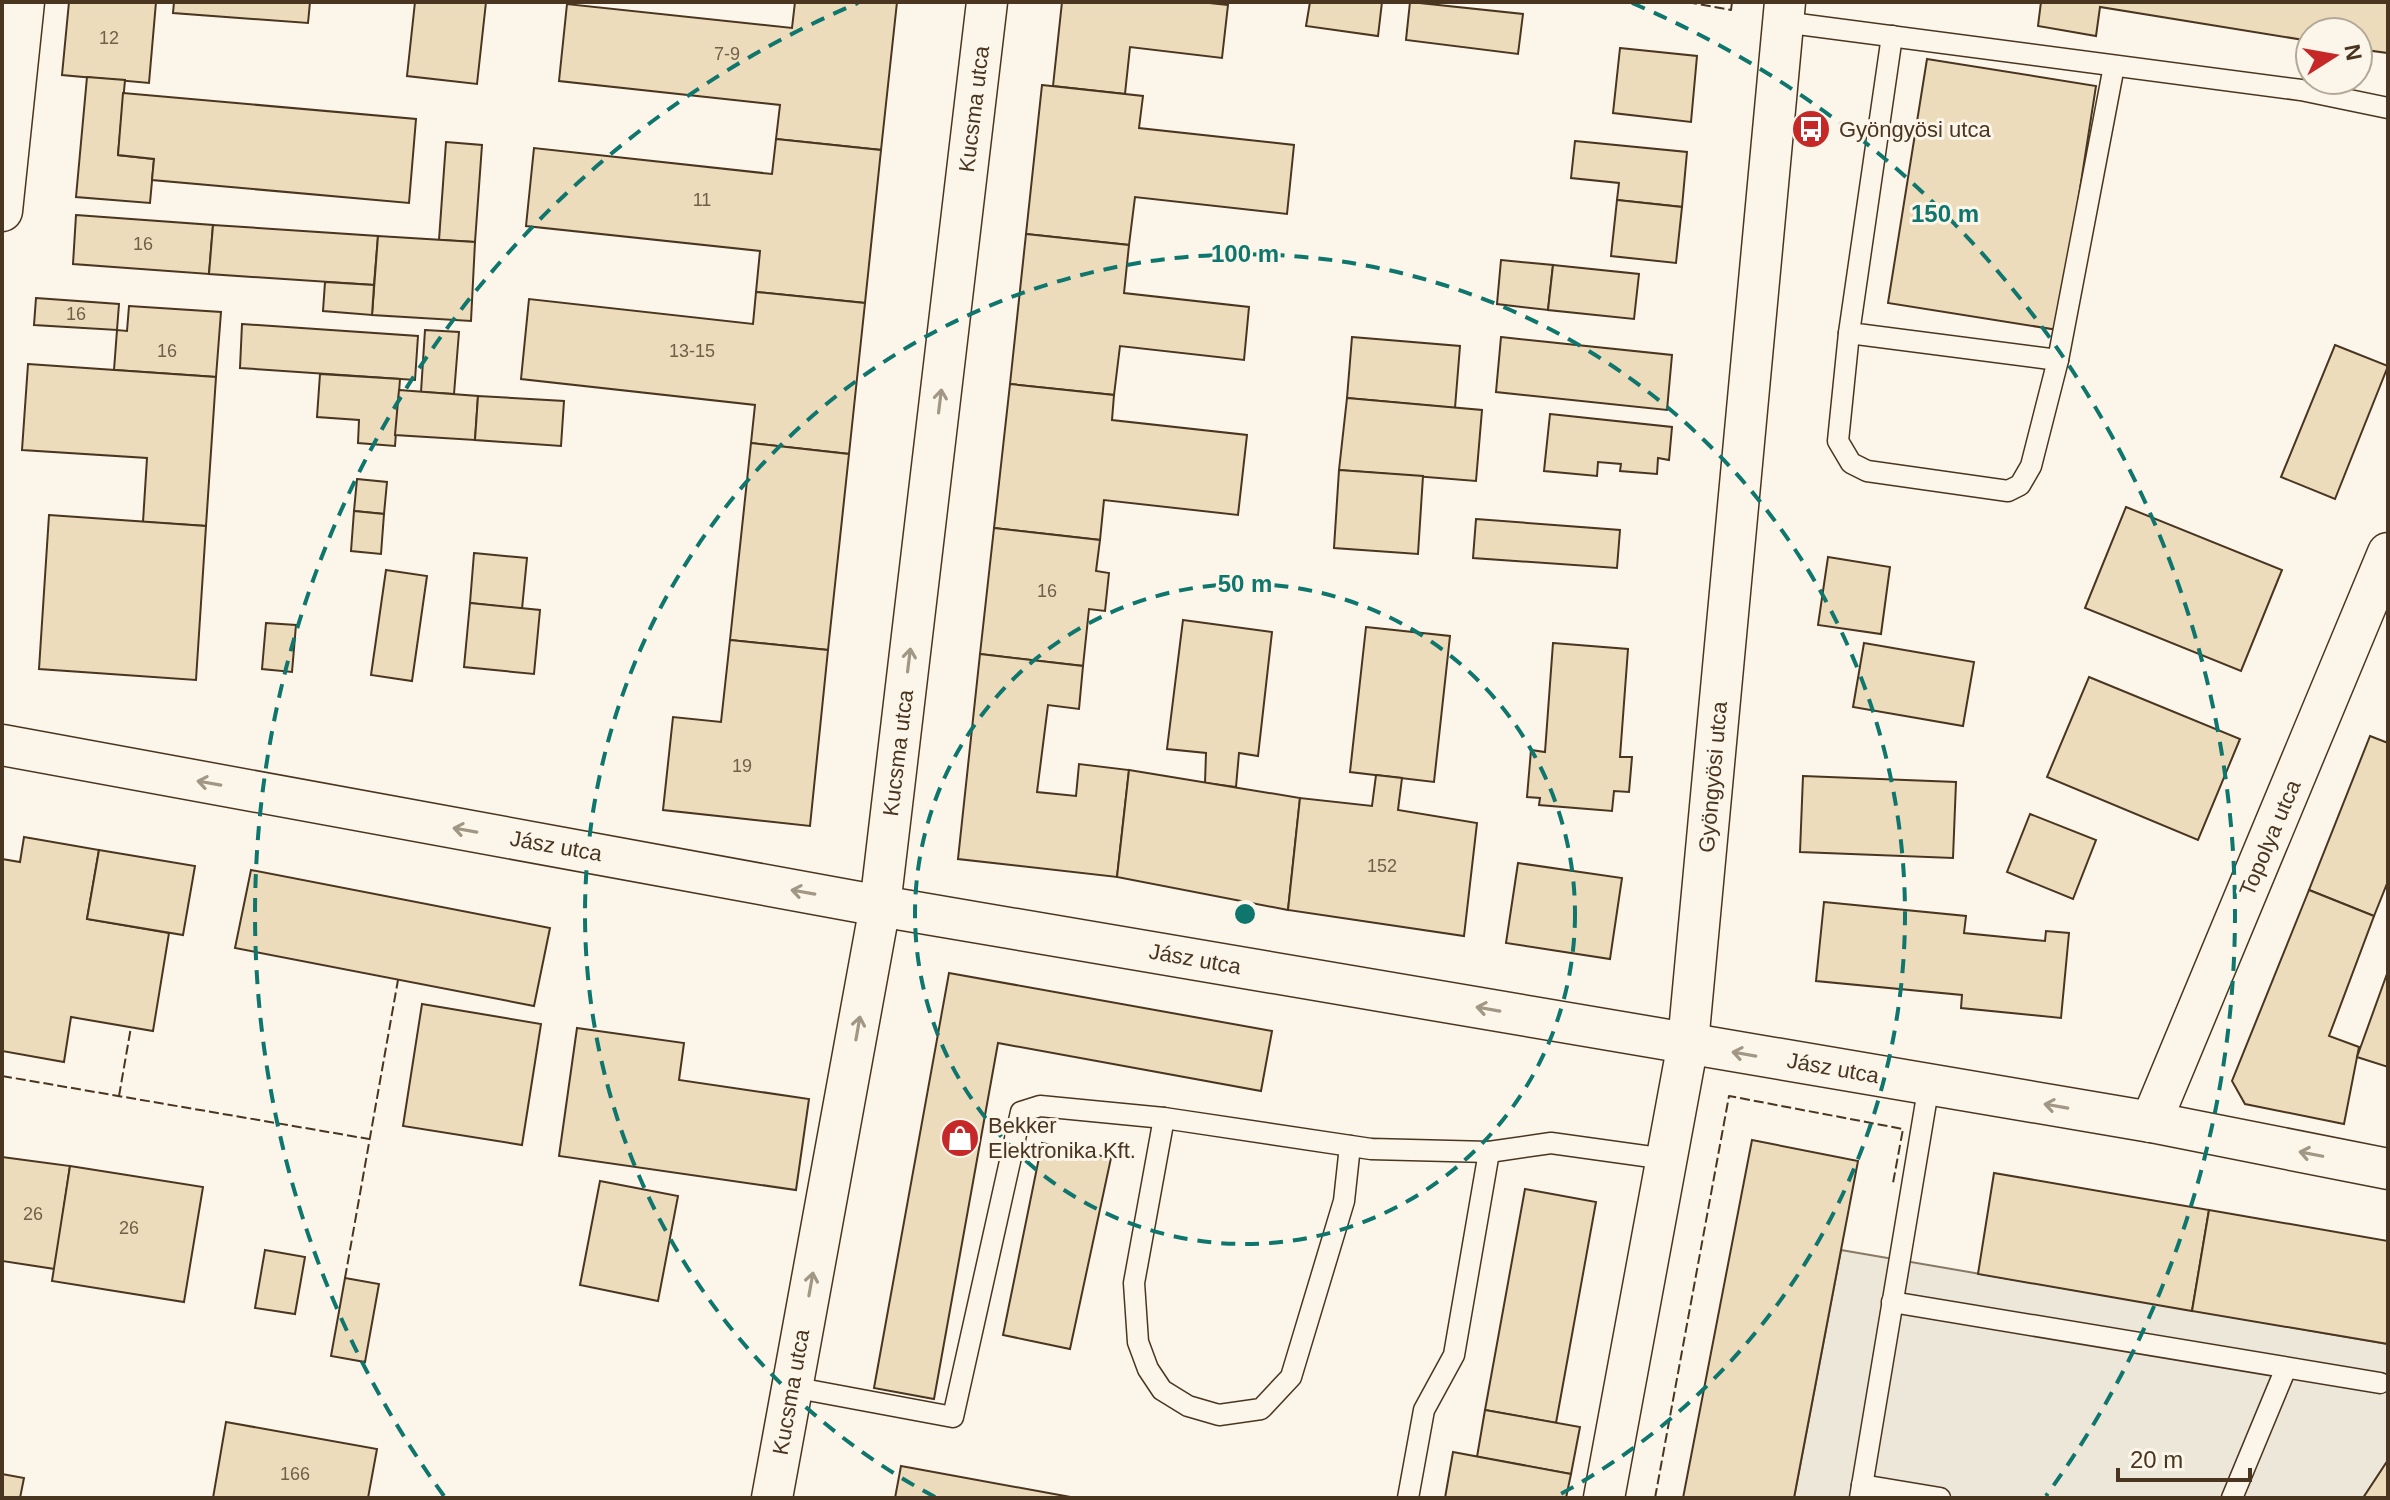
<svg xmlns="http://www.w3.org/2000/svg" width="2390" height="1500" font-family="Helvetica,sans-serif">
<style>
.parking{fill:#ede7d9;stroke:#887966;stroke-width:2}
.building{fill:#ecdcbc;stroke:#4a3520;stroke-width:2}
.lines{fill:none;stroke-linecap:round;stroke-linejoin:round}
.service-casing{stroke:#4a3520;stroke-width:23}
.minor-casing{stroke:#4a3520;stroke-width:43}
.service{stroke:#fbf6e9;stroke-width:20}
.minor{stroke:#fbf6e9;stroke-width:40}
.fence{stroke:#4a3520;stroke-width:2;stroke-dasharray:10 4;stroke-linecap:butt}
.oneway{stroke:#a29684}
.ring{fill:none;stroke:#0f766e;stroke-width:4;stroke-dasharray:14 10}
.labels{text-anchor:middle;dominant-baseline:central;stroke-width:6;stroke-linejoin:round;paint-order:stroke}
.number-label{font-size:18px;fill:#725f47}
.street-label{font-size:22px;fill:#4a3520;stroke:#fbf6e9}
.poi-label{font-size:22px;fill:#4a3520;stroke:#fbf6e9;text-anchor:start}
.centre{fill:#0f766e;stroke:#fbf6e9;stroke-width:4}
.ring-label{font-size:24px;text-anchor:middle;font-weight:bold;fill:#0f766e;stroke:#fbf6e9;stroke-width:6;stroke-linejoin:round;paint-order:stroke}
</style>
<rect width="100%" height="100%" fill="#fbf6e9"/>
<path class="parking" d="M1841 1250 2388 1344V1460L2363 1498H1794Z"/>
<g class="building">
<path d="M69 2H156L149 83 62 75Z"/>
<path d="M174 2H310L308 23 173 13Z"/>
<path d="M415 2H486L477 84 407 76Z"/>
<path d="M795 2H897L881 150 776 139 780 105 559 81 567 4 792 28Z"/>
<path d="M1062 2H1200L1228 5 1222 58 1130 47 1125 94 1053 86Z"/>
<path d="M1310 2H1382L1378 36 1306 26Z"/>
<path d="M1410 2 1523 14 1518 54 1406 40Z"/>
<path d="M2041 2H2388V53L2358 49V32H2310V41L2100 7 2096 36 2038 26Z"/>
<path d="M1620 48 1697 56 1691 122 1613 113Z"/>
<path d="M1927 59 2096 86 2058 330 1888 303Z"/>
<path d="M87 77 125 80 118 155 154 159 150 203 76 197Z"/>
<path d="M1042 85 1143 96 1139 128 1294 145 1287 214 1135 197 1129 245 1026 234Z"/>
<path d="M123 93 416 119 409 203 152 180 154 159 118 155Z"/>
<path d="M776 139 881 150 865 303 756 292 760 251 526 226 534 148 772 174Z"/>
<path d="M1575 141 1687 152 1682 207 1617 200 1619 183 1571 178Z"/>
<path d="M446 142 482 145 475 242 439 240Z"/>
<path d="M1617 200 1682 207 1676 263 1611 256Z"/>
<path d="M76 215 213 225 209 274 73 264Z"/>
<path d="M213 225 378 236 374 285 209 274Z"/>
<path d="M1026 234 1129 245 1124 293 1249 307 1244 360 1120 346 1114 395 1010 384Z"/>
<path d="M378 236 475 242 471 321 372 315Z"/>
<path d="M1501 260 1553 265 1548 310 1497 304Z"/>
<path d="M1553 265 1639 274 1634 319 1548 310Z"/>
<path d="M325 282 374 285 372 315 323 311Z"/>
<path d="M756 292 865 303 849 454 751 443 755 405 521 379 529 299 753 324Z"/>
<path d="M36 298 119 304 117 330 34 325Z"/>
<path d="M129 306 221 312 216 377 114 370 117 330 127 331Z"/>
<path d="M242 324 418 336 415 380 240 368Z"/>
<path d="M425 330 459 332 454 394 421 392Z"/>
<path d="M1352 337 1460 346 1455 408 1347 398Z"/>
<path d="M1501 337 1672 355 1667 410 1496 392Z"/>
<path d="M2335 345 2388 366 2335 499 2281 477Z"/>
<path d="M28 364 216 377 206 526 143 522 147 458 22 450Z"/>
<path d="M320 374 400 379 395 446 358 443 359 420 317 417Z"/>
<path d="M1010 384 1114 395 1112 420 1247 435 1238 515 1104 500 1100 540 994 528Z"/>
<path d="M399 390 478 396 475 440 395 435Z"/>
<path d="M478 396 564 401 561 446 475 440Z"/>
<path d="M1347 398 1482 410 1476 481 1339 470Z"/>
<path d="M1550 414 1672 427 1669 460 1658 458 1657 474 1620 471 1621 464 1598 462 1597 476 1544 471Z"/>
<path d="M751 443 849 454 828 650 730 640Z"/>
<path d="M1339 470 1423 476 1418 554 1334 548Z"/>
<path d="M357 479 387 482 384 514 354 511Z"/>
<path d="M2126 507 2282 570 2241 671 2085 608Z"/>
<path d="M354 511 384 514 381 554 351 551Z"/>
<path d="M49 515 206 526 196 680 39 669Z"/>
<path d="M1476 519 1620 530 1617 568 1473 558Z"/>
<path d="M994 528 1100 540 1096 571 1109 573 1105 611 1089 609 1083 666 980 654Z"/>
<path d="M474 553 527 558 522 609 470 603Z"/>
<path d="M1828 557 1890 567 1881 634 1818 625Z"/>
<path d="M386 570 427 576 412 681 371 675Z"/>
<path d="M470 603 540 610 534 674 464 667Z"/>
<path d="M1183 620 1272 632 1258 756 1239 753 1236 787 1205 783 1206 753 1167 749Z"/>
<path d="M266 623 296 625 292 672 262 669Z"/>
<path d="M1366 627 1450 636 1434 782 1350 772Z"/>
<path d="M730 640 828 650 810 826 663 810 673 717 721 722Z"/>
<path d="M1553 643 1628 649 1620 757H1632L1629 792 1614 791 1612 811 1539 805 1540 798 1527 797 1531 750 1545 752Z"/>
<path d="M1864 643 1974 662 1963 726 1853 707Z"/>
<path d="M980 654 1083 666 1079 709 1048 705 1037 792 1076 796 1079 764 1129 770 1117 877 958 859Z"/>
<path d="M2089 677 2240 739 2198 840 2047 777Z"/>
<path d="M2370 736 2388 743V881L2374 916 2309 890Z"/>
<path d="M1129 770 1300 798 1288 910 1117 877Z"/>
<path d="M1376 775 1402 778 1398 810 1477 823 1464 936 1288 910 1300 798 1372 806Z"/>
<path d="M1803 776 1956 782 1953 858 1800 852Z"/>
<path d="M2030 814 2096 840 2073 899 2007 872Z"/>
<path d="M24 837 99 850 87 919 169 933 153 1031 71 1017 64 1062 2 1051V859L20 862Z"/>
<path d="M99 850 195 866 183 935 87 919Z"/>
<path d="M1518 863 1622 878 1610 959 1506 943Z"/>
<path d="M251 870 550 928 534 1006 235 948Z"/>
<path d="M2309 890 2374 916 2329 1036 2359 1047 2344 1124 2245 1104 2232 1081Z"/>
<path d="M1824 902 1966 916 1964 933 2045 941 2046 931 2069 933 2061 1018 1961 1008 1962 995 1816 981Z"/>
<path d="M2388 971V1067L2357 1057Z"/>
<path d="M949 973 1272 1031 1261 1091 998 1043 934 1399 874 1388Z"/>
<path d="M422 1004 541 1024 522 1145 403 1126Z"/>
<path d="M577 1028 684 1043 679 1080 809 1099 796 1190 559 1156Z"/>
<path d="M1752 1140 1858 1161 1841 1250 1794 1498H1683Z"/>
<path d="M1042 1143 1111 1158 1070 1349 1003 1335Z"/>
<path d="M2 1157 70 1166 55 1269 2 1261Z"/>
<path d="M70 1166 203 1187 184 1302 52 1281Z"/>
<path d="M1994 1173 2209 1210 2192 1311 1978 1274Z"/>
<path d="M600 1181 678 1196 658 1301 580 1285Z"/>
<path d="M1525 1189 1596 1202 1556 1423 1485 1410Z"/>
<path d="M2209 1210 2388 1241V1344L2192 1311Z"/>
<path d="M265 1250 305 1257 295 1314 255 1308Z"/>
<path d="M345 1278 379 1284 365 1362 331 1356Z"/>
<path d="M1485 1410 1580 1427 1571 1474 1477 1457Z"/>
<path d="M226 1422 377 1449 368 1498H213Z"/>
<path d="M1453 1452 1571 1474 1566 1498H1445Z"/>
<path d="M2388 1460V1498H2363Z"/>
<path d="M901 1466 1076 1498H895Z"/>
<path d="M2 1474 24 1478 20 1498H2Z"/>
</g>
<g class="lines">
<g class="service-casing">
<g id="service">
<path d="M1783 22 2301 90 2388 108"/>
<path d="M1892 36 1849 333 2058 360 2114 66"/>
<path d="M1849 333 1838 441 1851 463 1867 471 2008 491 2020 485 2031 466 2058 360"/>
<path d="M1164 1118 1134 1283 1138 1342 1148 1369 1162 1390 1188 1406 1219 1415 1261 1409 1291 1377 1344 1201 1350 1146"/>
<path d="M1892 1302 2380 1383"/>
<path d="M792 1387 953 1417 1021 1112 1040 1106 1164 1118 1371 1149 1489 1152 1551 1143 1666 1159"/>
<path d="M1862 1485 1940 1498"/>
<path d="M1408 1498 1424 1410 1454 1355 1489 1152"/>
<path d="M1860 1498 1929 1084"/>
<path d="M2232 1498 2286 1368"/>
</g>
</g>
<g class="minor-casing">
<g id="minor">
<path d="M2 211 24 2"/>
<path d="M2 745 880 906 2151 1122 2388 1169"/>
<path d="M2151 1122 2388 553"/>
<path d="M772 1498 880 906 987 2"/>
<path d="M1604 1498 1688 1043 1785 2"/>
</g>
</g>
<use href="#service" class="service"/>
<use href="#minor" class="minor"/>
<g class="fence">
<path d="M1687 2 1731 10 1732 2"/>
<path d="M2 1076 369 1139"/>
<path d="M119 1096 131 1027"/>
<path d="M345 1278 398 980"/>
<path d="M1655 1498 1729 1096 1903 1129 1893 1183"/>
</g>
</g>
<defs><path id="oneway-shaft" d="M-6 0H5M1.5-3L5.5 0L1.5 3" fill="none" stroke-width="1.6" stroke-linecap="round" stroke-linejoin="round" transform="scale(2)"/></defs>
<g class="oneway">
<use href="#oneway-shaft" transform="translate(940 401) rotate(-83)"/>
<use href="#oneway-shaft" transform="translate(909 660) rotate(-83)"/>
<use href="#oneway-shaft" transform="translate(209 783) rotate(-170)"/>
<use href="#oneway-shaft" transform="translate(465 830) rotate(-170)"/>
<use href="#oneway-shaft" transform="translate(803 892) rotate(-170)"/>
<use href="#oneway-shaft" transform="translate(1488 1009) rotate(-170)"/>
<use href="#oneway-shaft" transform="translate(858 1028) rotate(-80)"/>
<use href="#oneway-shaft" transform="translate(1744 1054) rotate(-170)"/>
<use href="#oneway-shaft" transform="translate(2056 1106) rotate(-170)"/>
<use href="#oneway-shaft" transform="translate(2311 1154) rotate(-169)"/>
<use href="#oneway-shaft" transform="translate(811 1284) rotate(-80)"/>
</g>
<g class="ring">
<circle cx="1245" cy="914" r="330"/>
<path d="M935 1497A660 660 0 1 1 1555 1497"/>
<path d="M444 1496A990 990 0 0 1 858 3M1632 3A990 990 0 0 1 2046 1496"/>
</g>
<defs>
<g id="bus-disc" transform="scale(2)"><circle r="9.5" fill="#c62828" stroke="#fbf6e9"/><path d="M-5-6H5V4H4V6H2V4H-2V6H-4V4H-5ZM-3.5-4V0h7V-4ZM-3.5 1.2v1.5H-2V1.2ZM2 1.2v1.5H3.5V1.2Z" fill="#fff"/></g>
<g id="shop-disc" transform="scale(2)"><circle r="9.5" fill="#c62828" stroke="#fbf6e9"/><path d="M-5-2.5h2.3a2.7 3.5 0 0 1 5.4 0H5L5.5 6h-11ZM-1.5-2.5h3a1.5 2.3 0 0 0-3 0Z" fill="#fff"/></g>
</defs>
<g fill-rule="evenodd">
<use href="#bus-disc" x="1811" y="129"/>
<use href="#shop-disc" x="960" y="1138"/>
</g>
<g class="labels">
<g class="number-label">
<text x="109" y="38">12</text>
<text x="727" y="54">7-9</text>
<text x="702" y="200">11</text>
<text x="143" y="244">16</text>
<text x="76" y="314">16</text>
<text x="167" y="351">16</text>
<text x="692" y="351">13-15</text>
<text x="1047" y="591">16</text>
<text x="742" y="766">19</text>
<text x="1382" y="866">152</text>
<text x="33" y="1214">26</text>
<text x="129" y="1228">26</text>
<text x="295" y="1474">166</text>
</g>
<g class="street-label">
<text transform="translate(974 109) rotate(-83)">Kucsma utca</text>
<text transform="translate(898 753) rotate(-83)">Kucsma utca</text>
<text transform="translate(1713 777) rotate(-85)">Gyöngyösi utca</text>
<text transform="translate(2270 838) rotate(-67)">Topolya utca</text>
<text transform="translate(556 846) rotate(10)">Jász utca</text>
<text transform="translate(1195 959) rotate(10)">Jász utca</text>
<text transform="translate(1833 1068) rotate(10)">Jász utca</text>
<text transform="translate(791 1392) rotate(-80)">Kucsma utca</text>
</g>
<g class="poi-label">
<text x="1839" y="129">Gyöngyösi utca</text>
<text x="988" y="1125">Bekker<tspan x="988" dy="25">Elektronika Kft.</tspan></text>
</g>
</g>
<circle cx="1245" cy="914" r="12" class="centre"/>
<g class="ring-label">
<text x="1945" y="222">150 m</text>
<text x="1245" y="262">100 m</text>
<text x="1245" y="592">50 m</text>
</g>
<rect width="2390" height="1500" fill="none" stroke="#4a3520" stroke-width="8"/>
<g transform="translate(2334 56) rotate(79)"><circle r="38" fill="#fbf6e9" stroke="#b4a999" stroke-width="2"/>
<path d="M0-6L14 30L0 20L-14 30Z" fill="#c62828"/>
<text y="-12" font-size="22" font-weight="bold" text-anchor="middle" fill="#4a3520">N</text>
</g>
<path d="M2118 1468v12h132v-12" fill="none" stroke="#4a3520" stroke-width="4"/>
<text x="2130" y="1468" font-size="24" fill="#4a3520" stroke="#fbf6e9" stroke-width="6" paint-order="stroke">20 m</text>
</svg>
